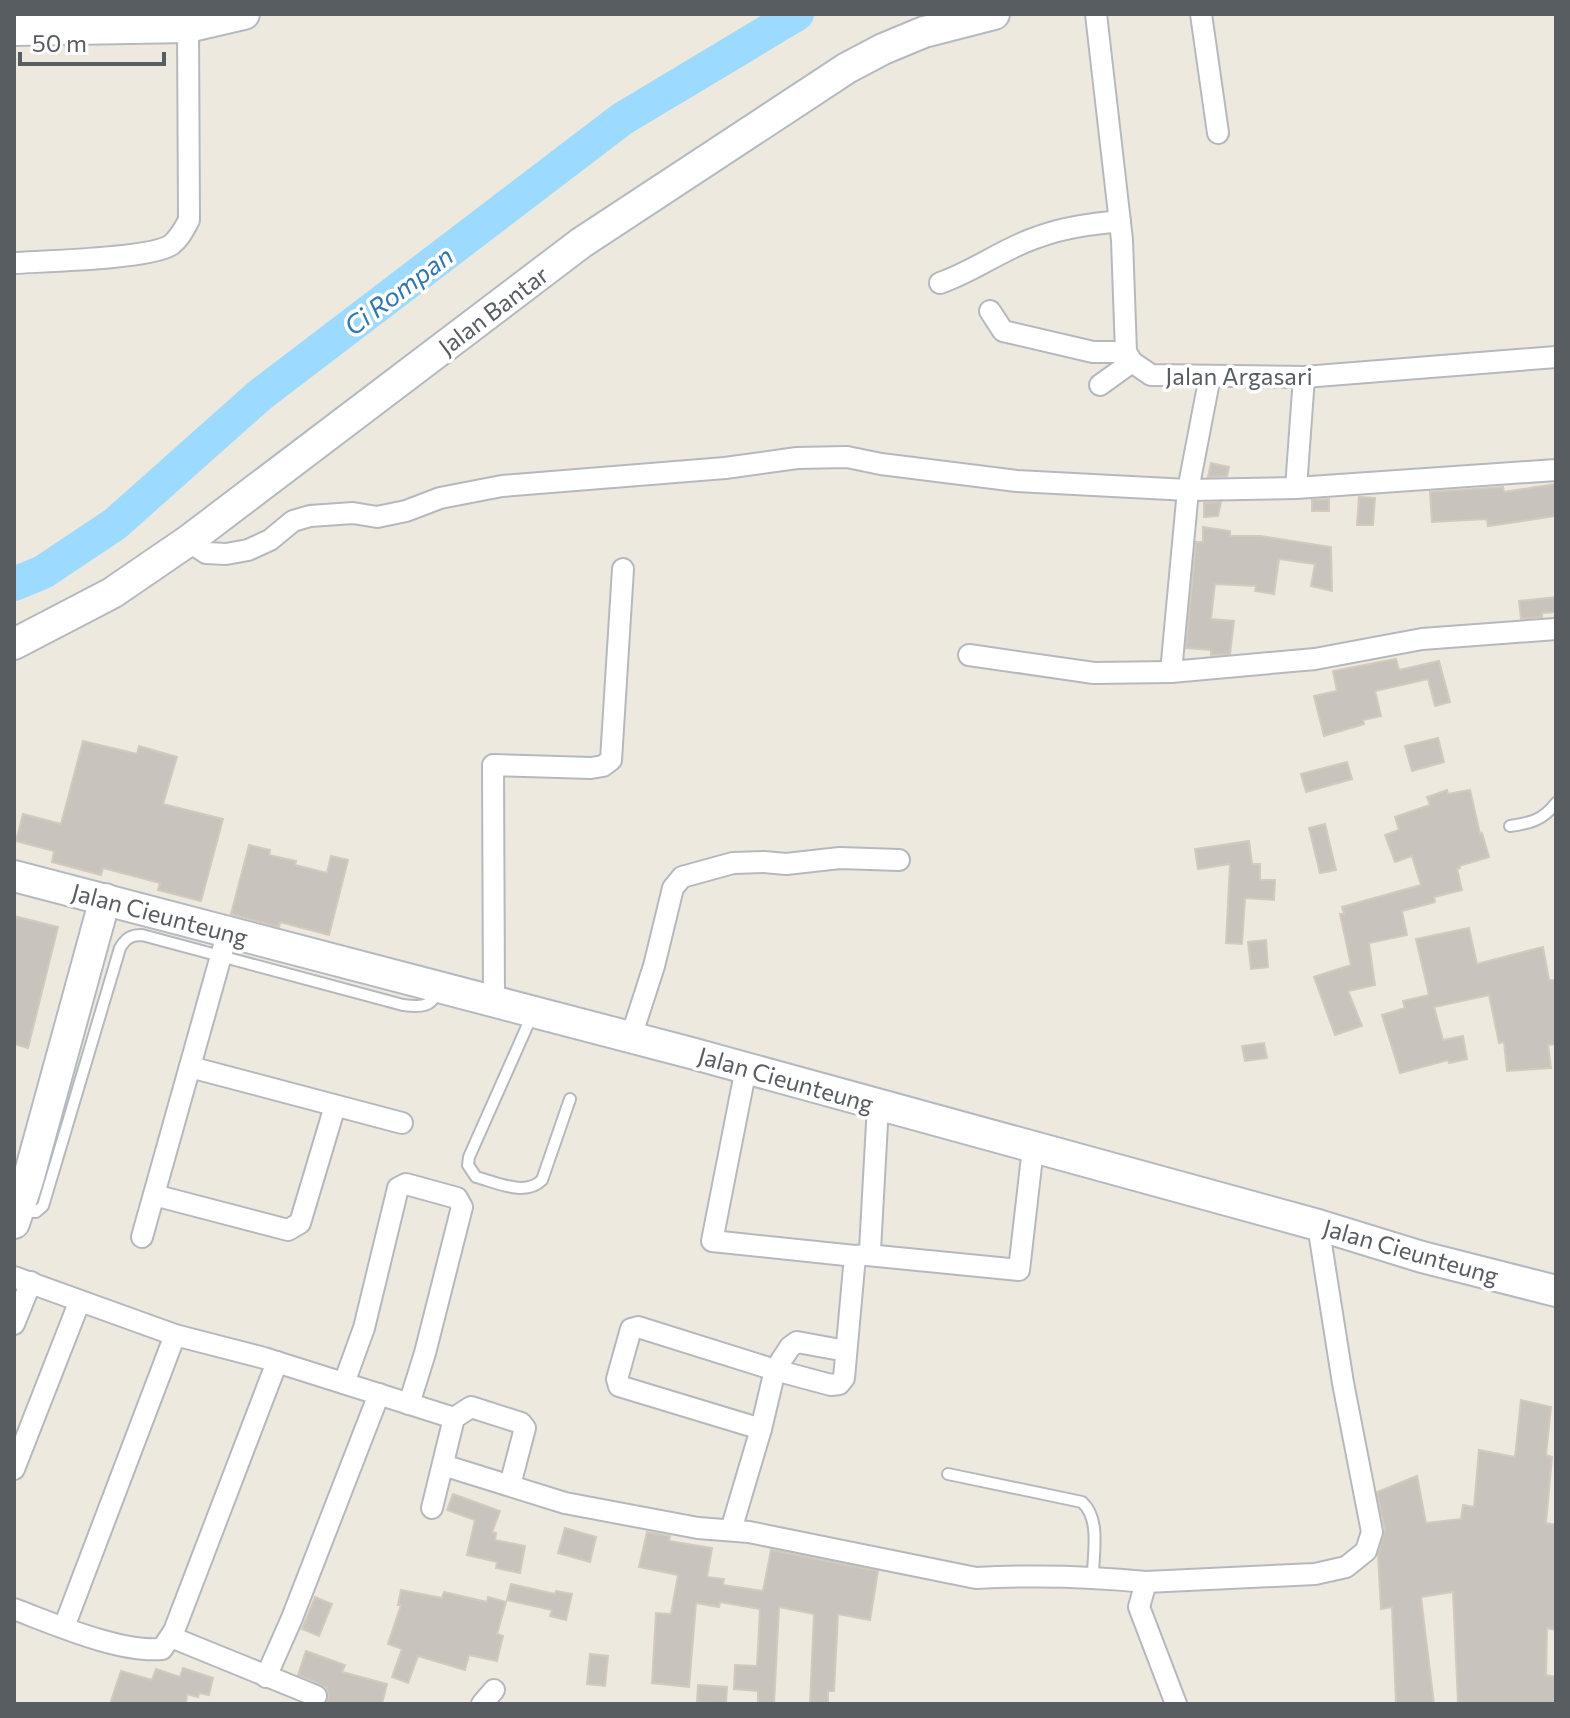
<svg xmlns="http://www.w3.org/2000/svg" width="1570" height="1718" font-family="Commissioner,sans-serif">
<style>
.lines{fill:none;stroke-linecap:round;stroke-linejoin:round}
.river{stroke:#9ddaff;stroke-width:34}
.building{fill:#c8c3bc;stroke:#d2cabd;stroke-width:2}
.lane-casing{stroke:#b5b9be;stroke-width:14}
.street-casing{stroke:#b5b9be;stroke-width:24}
.secondary-casing{stroke:#b5bac0;stroke-width:34}
.lane{stroke:#fff;stroke-width:10}
.street{stroke:#fff;stroke-width:20}
.secondary{stroke:#fff;stroke-width:30}
.labels{text-anchor:middle;dominant-baseline:central;stroke-width:7;stroke-linejoin:round;paint-order:stroke}
.street-label{font-size:24px;fill:#585d62;stroke:#fff}
.water-label{font-size:26px;font-style:italic;fill:#3176af;stroke:#fff}
</style>
<rect width="100%" height="100%" fill="#ede9df"/>
<g class="lines">
<path class="river" d="M14 584 43 572 115 524 260 395 622 119 797 14"/>
</g>
<g class="building">
<path d="M1211 463 1229 467 1227 476 1208 477Z"/>
<path d="M1556 484V516L1488 526 1487 519 1432 522 1430 492 1503 487 1504 492Z"/>
<path d="M1359 497 1375 498 1373 525H1357Z"/>
<path d="M1329 499V511H1312V500Z"/>
<path d="M1221 502 1218 516 1204 517V503Z"/>
<path d="M1203 527 1230 531V536H1260L1331 547 1332 591 1311 586 1315 564 1279 559 1274 594 1255 591 1256 586 1215 584 1211 619 1234 621 1230 654 1211 655V650L1186 648 1196 542H1203Z"/>
<path d="M1556 597V612L1542 613V617L1521 619 1519 601Z"/>
<path d="M1396 659 1399 670 1439 661 1450 702 1435 706 1428 679 1375 691 1381 716 1363 720 1364 724 1324 736 1314 696 1337 691 1333 671Z"/>
<path d="M1438 738 1444 762 1412 771 1405 746Z"/>
<path d="M83 741 137 754 139 746 177 757 163 804 223 819 201 901 158 890 160 883 103 868 101 875 52 862 54 851 16 841 23 814 61 824Z"/>
<path d="M1347 762 1352 779 1306 792 1301 774Z"/>
<path d="M1447 790 1448 794 1470 790 1480 834 1482 833 1489 857 1459 866 1460 868 1457 869 1462 890 1434 897 1435 902 1402 911 1407 935 1369 943 1375 985 1348 991 1362 1026 1335 1035 1314 977 1351 965 1340 914H1344L1342 907 1421 885 1412 856 1395 862 1385 835 1399 830 1395 817 1430 805 1427 797Z"/>
<path d="M1325 824 1336 870 1320 873 1309 828Z"/>
<path d="M1249 841 1252 864H1260V880H1275L1274 900 1245 898 1242 944 1226 943 1230 864 1198 869 1195 849Z"/>
<path d="M249 845 270 850 269 855 296 861 295 865 327 873 331 856 348 860 329 935 280 922 279 927 231 914Z"/>
<path d="M14 916 58 927 28 1048 14 1044Z"/>
<path d="M1469 928 1477 964 1543 947 1549 980H1556V1044L1548 1045 1551 1068 1507 1071 1504 1042 1499 1043 1489 995 1434 1007 1443 1040 1463 1036 1467 1059 1449 1063 1448 1060 1400 1073 1382 1015 1405 1008 1403 1001 1429 995 1416 939Z"/>
<path d="M1266 940 1268 967 1251 969 1248 942Z"/>
<path d="M1264 1043 1267 1058 1245 1061 1242 1046Z"/>
<path d="M1521 1400 1551 1407 1546 1455 1552 1457 1546 1523 1556 1525V1630L1547 1628 1546 1675 1556 1677V1704H1458L1453 1592 1421 1597 1434 1704H1396L1392 1607 1381 1609 1378 1555 1385 1530 1377 1492 1417 1476 1426 1523 1461 1519 1463 1505 1474 1507 1479 1450 1515 1457Z"/>
<path d="M453 1494 500 1511 492 1532 496 1533 495 1540 525 1546 520 1573 496 1568 497 1562 467 1555 475 1520 447 1510Z"/>
<path d="M565 1528 596 1537 590 1562 558 1553Z"/>
<path d="M647 1532 670 1536 669 1541 712 1548 707 1577 724 1579 723 1585 763 1591 771 1550 878 1571 870 1620 838 1614 834 1691H828V1704H810L814 1614 779 1607 774 1704H758V1691L734 1689 735 1665 757 1666 760 1609 720 1602 719 1607 696 1603 689 1687 652 1683 656 1613 671 1614 678 1575 639 1567Z"/>
<path d="M511 1584 555 1594 556 1591 572 1594 566 1620 550 1616 552 1610 507 1600Z"/>
<path d="M401 1590 442 1598 444 1592 487 1602 488 1597 506 1602 497 1634 503 1636 497 1661 469 1655 465 1670 418 1656 408 1683 392 1677 402 1649 388 1644 401 1605H398Z"/>
<path d="M315 1597 332 1604 319 1636 302 1629Z"/>
<path d="M306 1651 345 1665 342 1672 387 1684 382 1704H326L329 1695 326 1687 298 1675Z"/>
<path d="M590 1654 608 1656 605 1686 587 1684Z"/>
<path d="M183 1668 213 1678 209 1695 199 1693 198 1697 187 1694 186 1704H110L121 1671 152 1680 156 1669 180 1677Z"/>
<path d="M698 1685 727 1687 726 1704 697 1702Z"/>
</g>
<g class="lines">
<g class="lane-casing">
<g id="lane">
<path d="M1510 826C1531 823 1543 820 1556 803"/>
<path d="M533 1013 469 1157 468 1165 476 1177C496 1182 525 1197 542 1180L570 1099"/>
<path d="M20 1211 36 1212 43 1206 120 948C126 938 131 935 142 935L403 1005C419 1007 432 1008 437 991"/>
<path d="M948 1474 1082 1502C1101 1519 1093 1553 1093 1576"/>
</g>
</g>
<g class="street-casing">
<g id="street">
<path d="M1096 14 1122 240 1126 352 1132 362 1151 375 1304 377 1556 357"/>
<path d="M1201 14 1218 133"/>
<path d="M14 263C45 261 149 259 171 245 180 238 184 229 189 220L188 27"/>
<path d="M940 283C975 271 1004 248 1038 237 1065 227 1092 224 1120 221"/>
<path d="M990 311 1003 331 1093 352H1126"/>
<path d="M1210 376 1188 490 1171 672 1315 659 1422 639 1556 629"/>
<path d="M1100 385 1132 362"/>
<path d="M1296 488 1304 377"/>
<path d="M188 541 206 553 226 554 248 550 270 540 293 521 310 516 353 513 377 517 406 511 440 498 502 486 725 468 797 458 847 457 881 464 1017 481 1188 490 1296 488 1556 470"/>
<path d="M969 655 1094 673 1171 672"/>
<path d="M494 1001 493 765 591 768 603 766 611 760 623 569"/>
<path d="M631 1037 654 966 673 888 682 877 733 863 764 862 786 864 840 858 899 860"/>
<path d="M190 1067 402 1123"/>
<path d="M746 1068 712 1241 855 1256"/>
<path d="M154 1195 288 1230 300 1223 335 1106"/>
<path d="M142 1237 228 931"/>
<path d="M867 1255 1019 1270 1033 1148"/>
<path d="M14 1277 175 1335 264 1358 454 1418"/>
<path d="M14 1324 31 1282"/>
<path d="M344 1383 364 1328 398 1188 406 1184 457 1198 462 1207 425 1353 409 1404"/>
<path d="M761 1429 619 1386 617 1379 631 1329 638 1327 775 1370 831 1385 839 1384 844 1378 855 1256 867 1255 870 1250 878 1105"/>
<path d="M443 1465 565 1503 698 1528 749 1532 976 1578C1033 1575 1089 1576 1146 1582"/>
<path d="M14 1469 79 1303"/>
<path d="M432 1508 454 1418 471 1407 521 1423 525 1428 510 1485"/>
<path d="M731 1530 761 1429 775 1370 790 1347 797 1342 846 1351"/>
<path d="M14 1609C54 1624 120 1653 162 1649L174 1631 277 1362"/>
<path d="M64 1627 175 1335"/>
<path d="M171 1637 316 1696"/>
<path d="M266 1677 292 1618 379 1394"/>
<path d="M482 1704 494 1690"/>
<path d="M1176 1704 1139 1607 1146 1582 1315 1574 1346 1567 1366 1551 1372 1532 1343 1383 1318 1225"/>
</g>
</g>
<g class="secondary-casing">
<g id="secondary">
<path d="M14 30 188 27 244 14"/>
<path d="M14 644 112 593 188 541 581 243 847 68 883 49 924 32 994 14"/>
<path d="M14 876 691 1053 1318 1225 1422 1257 1556 1291"/>
<path d="M14 1223 28 1180 105 899"/>
</g>
</g>
<use href="#lane" class="lane"/>
<use href="#street" class="street"/>
<use href="#secondary" class="secondary"/>
</g>
<g class="labels">
<g class="street-label">
<text transform="translate(493 310) rotate(-37)">Jalan Bantar</text>
<text x="1239" y="375">Jalan Argasari</text>
<text transform="translate(160 914) rotate(15)">Jalan Cieunteung</text>
<text transform="translate(786 1079) rotate(16)">Jalan Cieunteung</text>
<text transform="translate(1411 1251) rotate(16)">Jalan Cieunteung</text>
</g>
<g class="water-label">
<text transform="translate(398 290) rotate(-37)">Ci Rompan</text>
</g>
</g>
<rect width="1570" height="1718" fill="none" stroke="#585d62" stroke-width="32"/>
<path d="M20 52v12h144v-12" fill="none" stroke="#585d62" stroke-width="4"/>
<text x="32" y="52" font-size="24" fill="#585d62" stroke="#ffffff" stroke-width="6" paint-order="stroke">50 m</text>
</svg>
